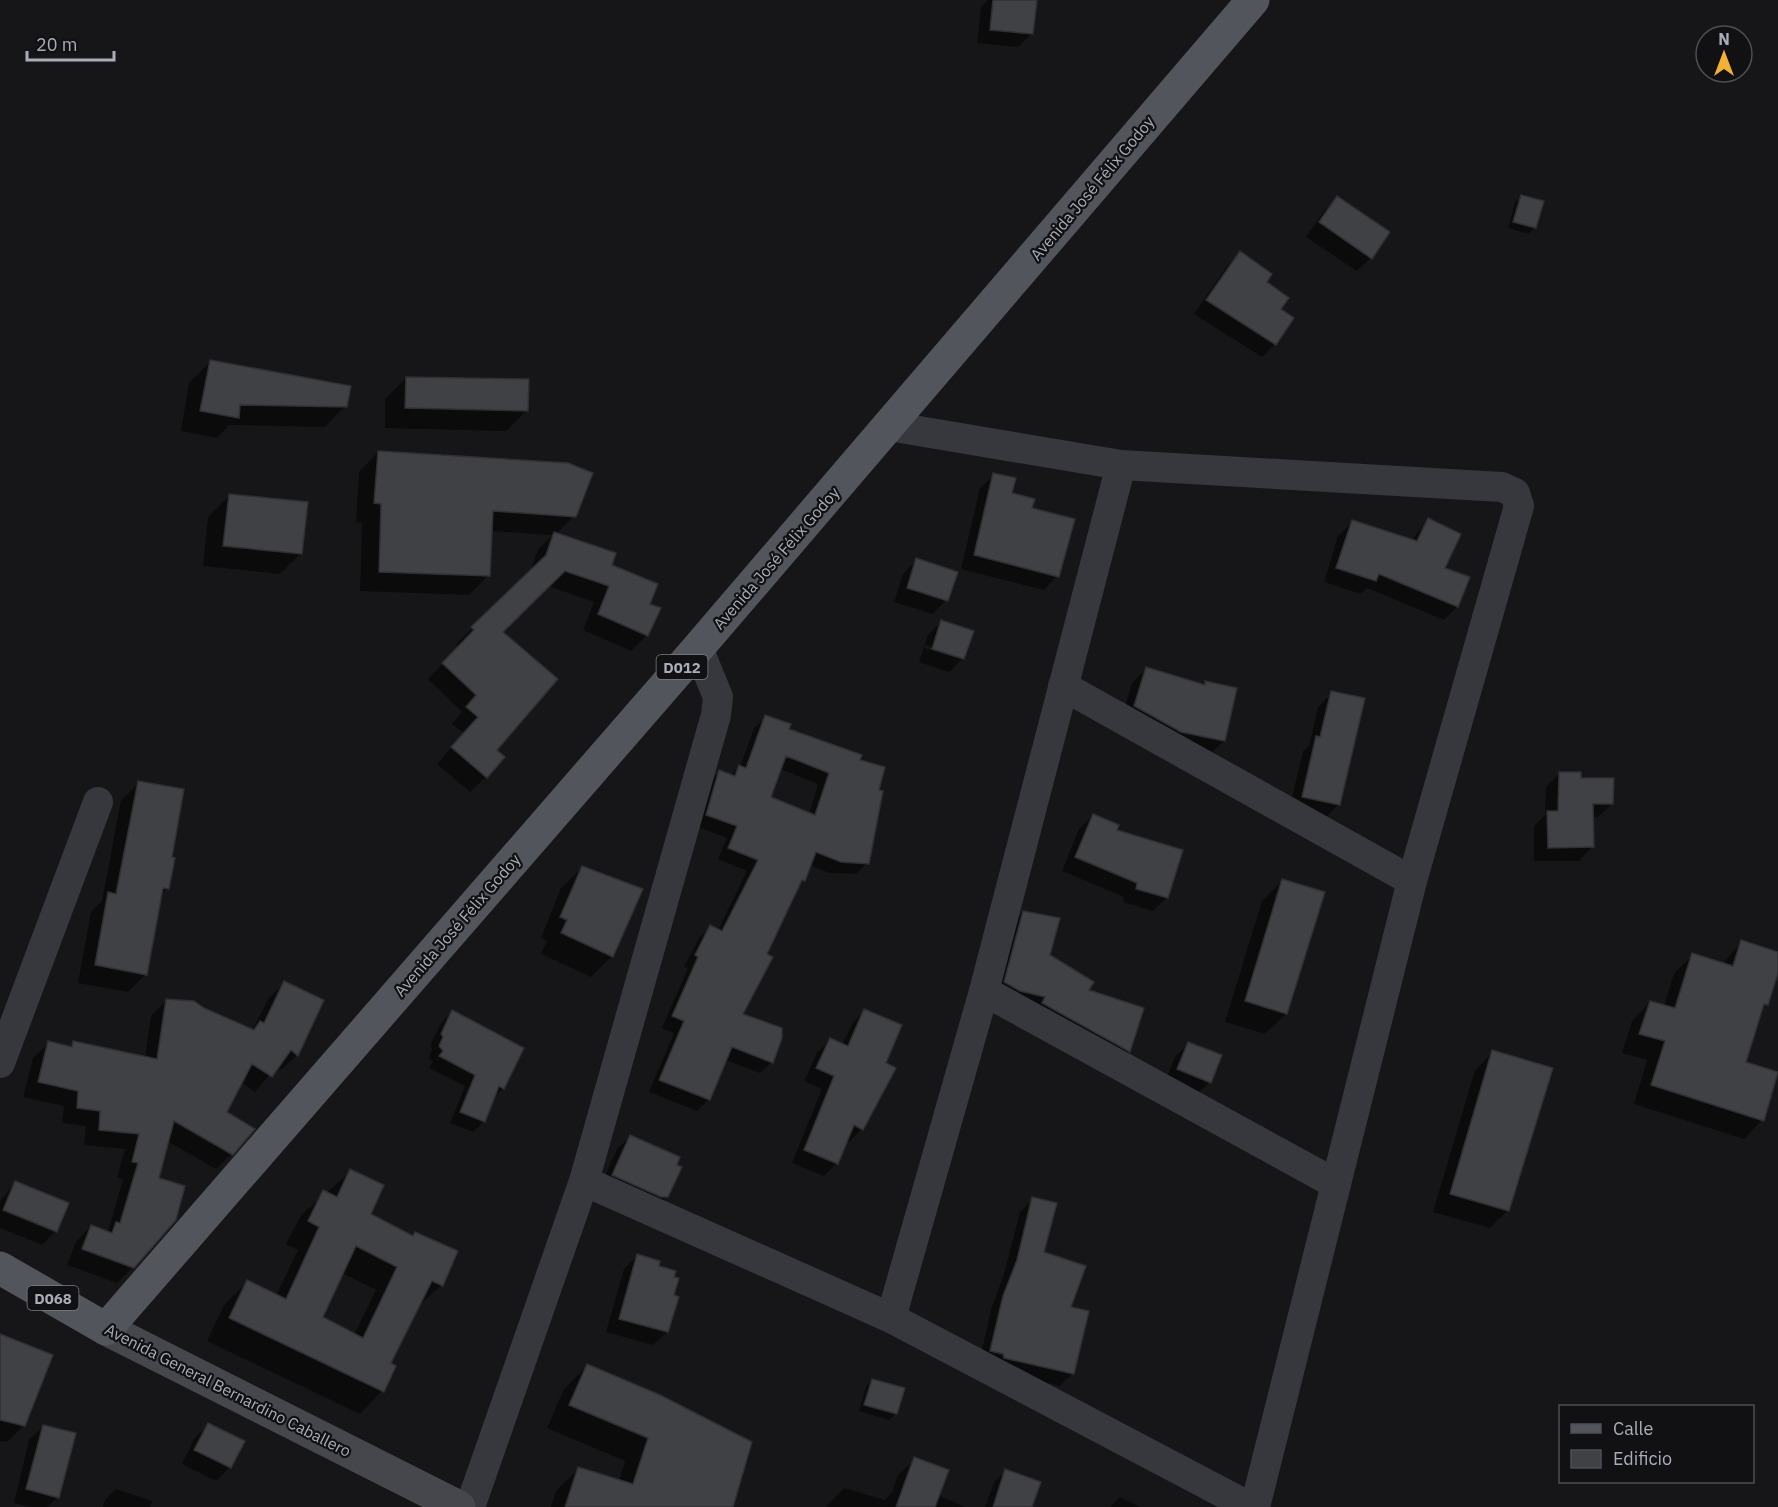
<svg xmlns="http://www.w3.org/2000/svg" width="1778" height="1507" font-family="'IBM Plex Sans',sans-serif">
<style>
.shadow{fill:#0007;fill-rule:evenodd}
.building{fill:#404145;stroke:#303034;stroke-width:1.5;fill-rule:evenodd}
.lines{fill:none;stroke-linecap:round;stroke-linejoin:round}
.minor{stroke:#37383d;stroke-width:30}
.secondary{stroke:#45474d;stroke-width:33}
.primary{stroke:#53555c;stroke-width:33}
.labels{text-anchor:middle;dominant-baseline:central;stroke-width:4.5;stroke-linejoin:round;paint-order:stroke}
.shield{fill:#111113;stroke:#7b7e86;stroke-width:1.5}
.shield-label{font-size:15px;font-weight:bold;fill:#a8adb8}
.street-label{font-size:16px;fill:#a8adb8;stroke:#111113}
</style>
<rect width="100%" height="100%" fill="#161618"/>
<g class="shadow">
<path d="M988 0H1035L1032 33 1018 47 977 43 981 7Z"/>
<path d="M1521 196 1535 227 1528 234 1508 228 1515 203Z"/>
<path d="M1337 198 1371 258 1357 271 1306 237 1324 211Z"/>
<path d="M1240 253 1264 282 1279 310 1275 344 1262 357 1194 314 1227 266Z"/>
<path d="M210 362 345 406 325 427 229 425 217 438 181 431 189 383Z"/>
<path d="M406 378 527 410 506 431 385 428V399Z"/>
<path d="M378 452 574 516 556 534 610 566 648 604 647 635 631 651 583 630 594 602 548 586 501 632 495 750 486 777 470 792 437 764 463 733 452 724 462 712 428 679 459 647 456 644 530 572 538 549 553 535 490 531 489 575 469 595 360 591 362 523 356 522 359 472Z"/>
<path d="M994 475 1010 495 1057 576 1044 590 961 569 980 488Z"/>
<path d="M229 496 300 554 280 574 203 566 208 517Z"/>
<path d="M1428 520 1457 607 1444 620 1367 588 1361 594 1324 582 1338 536 1352 522 1411 541Z"/>
<path d="M917 560 946 600 933 614 894 602 903 574Z"/>
<path d="M941 622 963 658 949 672 919 662 928 635ZM925 645 957 655V658L924 648Z"/>
<path d="M1146 669 1203 686 1206 683 1224 741 1210 754 1121 720 1132 683Z"/>
<path d="M1332 693 1339 804 1325 818 1289 810 1303 751 1309 746 1318 707Z"/>
<path d="M766 717 787 730 859 761 877 791 867 863 856 874 829 873 810 865 765 955 741 1015 772 1062 760 1073 725 1060 708 1100 697 1111 649 1092 674 1033 662 1028 688 968 684 967 699 938 711 927 718 930 747 871 718 859 727 838 695 826 708 784 719 772 730 776 740 767 754 728ZM780 769 818 784 809 814 769 798Z"/>
<path d="M1560 773 1580 779 1612 804 1598 817H1592V847L1579 861H1534V826L1545 815 1546 787Z"/>
<path d="M139 783 170 858 168 888 160 896 146 974 128 992 78 983 91 912 102 901 121 800Z"/>
<path d="M1093 815 1115 831 1167 897 1153 911 1123 902 1124 897 1062 871 1079 829Z"/>
<path d="M582 868 612 956 591 977 541 954 547 941 541 938 561 888Z"/>
<path d="M1282 881 1286 1014 1265 1034 1225 1022 1262 901Z"/>
<path d="M1023 912 1048 956 1087 991 1129 1051 1112 1068 988 999 1006 929Z"/>
<path d="M1742 942 1778 953V965L1745 1063 1762 1120 1744 1139 1634 1104 1647 1060 1622 1053 1632 1021 1650 1002 1664 1006 1674 973 1693 955 1722 964Z"/>
<path d="M284 983 297 1055 281 1070 277 1066 255 1092 241 1082 225 1113 231 1154 216 1169 167 1141 133 1267 117 1283 67 1265 76 1242 91 1226 108 1232 123 1179 117 1177 125 1149 84 1145 86 1126 62 1123 64 1106 23 1097 33 1058 49 1043 69 1048 74 1043 145 1058 151 1016 167 1000 203 1010 252 1031 269 998Z"/>
<path d="M864 1011 884 1064 862 1129 849 1142 846 1141 837 1163 824 1176 792 1163 822 1089 804 1081 817 1053 830 1040 842 1045 852 1024Z"/>
<path d="M452 1012 503 1088 493 1098 484 1121 473 1132 450 1123 465 1086 429 1068 433 1062 429 1058 432 1049 430 1046 441 1023Z"/>
<path d="M1188 1044 1210 1082 1196 1095 1164 1083 1175 1057Z"/>
<path d="M1493 1052 1508 1210 1490 1228 1433 1212 1475 1070Z"/>
<path d="M630 1137 667 1196 654 1209 600 1188 617 1149Z"/>
<path d="M351 1171 369 1215 412 1237 415 1233 442 1285 417 1307 389 1364 382 1391 360 1414 207 1341 224 1305 247 1282 276 1296 298 1250 286 1244 301 1215ZM342 1273 376 1290 354 1335 321 1318Z"/>
<path d="M15 1183 56 1231 42 1245 0 1228V1201Z"/>
<path d="M1033 1199 1042 1253 1070 1308 1073 1373 1060 1386 991 1370 979 1363 991 1310 1004 1274 1020 1212Z"/>
<path d="M638 1255 657 1267 673 1296 667 1332 653 1345 606 1332 624 1269Z"/>
<path d="M0 1338 23 1343 24 1425 7 1442 0 1441Z"/>
<path d="M587 1366 732 1507H551L556 1491 579 1468 619 1481 625 1461 547 1428 564 1389Z"/>
<path d="M872 1380 896 1414 889 1420 859 1411 866 1387Z"/>
<path d="M208 1425 230 1467 216 1481 182 1464 194 1439Z"/>
<path d="M43 1427 58 1497 47 1507H30L14 1503 29 1440Z"/>
<path d="M915 1459 938 1495 965 1507H826L844 1488 885 1500 892 1492 898 1475Z"/>
<path d="M1006 1471 1030 1507H985L994 1482Z"/>
<path d="M116 1489 152 1501 150 1507H103L105 1500Z"/>
<path d="M1120 1497 1140 1507H1110Z"/>
</g>
<g class="building">
<path d="M993 0H1037L1033 34 990 30Z"/>
<path d="M1521 195 1544 201 1536 228 1513 222Z"/>
<path d="M1337 196 1390 232 1372 259 1319 222Z"/>
<path d="M1240 251 1272 274 1267 282 1289 298 1281 309 1294 318 1276 345 1206 300Z"/>
<path d="M210 360 351 386 347 407 240 405 239 418 200 411Z"/>
<path d="M406 377 529 379 528 411 405 408Z"/>
<path d="M378 451 568 463 593 473 576 517 493 511 490 576 379 572 381 504 374 503Z"/>
<path d="M993 473 1016 478 1012 493 1035 499 1032 508 1075 519 1059 577 974 555Z"/>
<path d="M229 494 308 502 302 554 223 546Z"/>
<path d="M1428 518 1461 534 1445 568 1470 577 1458 607 1379 574 1376 581 1336 568 1352 520 1417 541Z"/>
<path d="M554 532 616 553 612 565 658 584 650 604 661 608 648 636 598 614 609 586 565 571 503 632 558 679 497 750 505 757 487 778 451 747 478 717 466 707 476 695 442 663 474 630 471 627 546 555Z"/>
<path d="M916 558 958 572 948 601 907 588Z"/>
<path d="M941 620 974 631 964 659 932 649Z"/>
<path d="M1146 667 1205 685V681L1237 688 1225 741 1181 732 1134 706Z"/>
<path d="M1331 691 1365 698 1340 805 1302 797 1316 736 1320 737Z"/>
<path d="M765 715 791 724 789 729 862 755 860 760 885 767 879 790 883 791 869 864 841 862 816 852 805 881 802 880 767 954 773 957 743 1014 782 1028V1038L773 1063 732 1047 710 1100 659 1080 684 1021 672 1016 698 957 695 955 710 925 722 931 758 860 728 848 737 826 706 815 719 770 735 776 739 765 746 768ZM786 756 829 773 815 815 771 797Z"/>
<path d="M1559 772H1581V778H1614L1613 804H1593L1594 847 1548 848 1547 811H1558Z"/>
<path d="M138 781 184 789 172 857 175 858 169 889 163 888 147 975 95 965 108 892 116 894Z"/>
<path d="M1093 814 1119 825 1117 830 1183 850 1168 898 1136 889 1137 883 1075 857Z"/>
<path d="M582 866 643 889 613 957 561 933 567 920 560 917Z"/>
<path d="M1282 879 1325 892 1287 1014 1245 1001Z"/>
<path d="M1023 911 1060 918 1050 955 1094 982 1089 990 1144 1008 1130 1052 1042 1003 1045 997 1020 991 1004 982Z"/>
<path d="M1741 940 1778 952V973L1768 1005 1764 1004 1746 1062 1778 1072 1764 1121 1651 1085 1665 1041 1639 1034 1650 1001 1675 1008 1692 953 1733 966Z"/>
<path d="M284 981 324 1000 298 1056 291 1050 272 1077 252 1064 227 1112 255 1129 233 1155 174 1121 159 1178 185 1186 176 1220 134 1268 82 1249 91 1225 112 1233 116 1222 120 1223 138 1163 132 1162 139 1134 99 1130 100 1111 77 1108 78 1091 38 1082 48 1041 72 1047 73 1041 157 1059 166 999 194 1001 204 1008 254 1030 260 1021 264 1023Z"/>
<path d="M864 1009 902 1025 886 1063 896 1068 863 1130 854 1125 838 1164 804 1150 834 1076 816 1068 830 1038 848 1046Z"/>
<path d="M452 1010 524 1048 504 1089 499 1086 485 1122 460 1112 475 1075 439 1056 443 1051 439 1046 443 1037 441 1034Z"/>
<path d="M1188 1042 1222 1055 1211 1083 1177 1069Z"/>
<path d="M1492 1050 1553 1068 1509 1211 1450 1194Z"/>
<path d="M630 1135 680 1157 677 1165 682 1167 668 1197H661L612 1175Z"/>
<path d="M350 1169 384 1185 371 1214 413 1236 415 1232 458 1251 443 1286 432 1281 391 1363 396 1366 384 1392 229 1318 247 1280 286 1299 319 1227 308 1221 323 1190 337 1197ZM356 1246 397 1267 363 1338 323 1317Z"/>
<path d="M15 1181 69 1203 57 1232 3 1210Z"/>
<path d="M1032 1197 1057 1203 1044 1252 1086 1266 1071 1307 1089 1311 1074 1374 1004 1358 1003 1354 990 1351 1003 1296 1017 1260Z"/>
<path d="M637 1254 660 1261 659 1266 676 1271 674 1277 679 1278 674 1295 679 1297 668 1332 619 1319Z"/>
<path d="M0 1334 53 1355 25 1426 0 1420Z"/>
<path d="M587 1364 660 1395 752 1442 733 1507H565L578 1467 633 1484 648 1438 569 1405Z"/>
<path d="M872 1379 905 1388 897 1414 864 1405Z"/>
<path d="M208 1423 245 1441 231 1468 194 1450Z"/>
<path d="M43 1425 76 1433 59 1498 26 1489Z"/>
<path d="M914 1457 949 1470 935 1507H896Z"/>
<path d="M1005 1469 1041 1482 1032 1507H993Z"/>
</g>
<g class="lines">
<g class="minor">
<path d="M889 426 1121 465 1484 486 1502 487 1515 493 1519 506 1412 881 1255 1507"/>
<path d="M1063 686 1412 881"/>
<path d="M984 991 1336 1184"/>
<path d="M0 1063 98 802"/>
<path d="M584 1181 891 1318 1250 1507"/>
<path d="M891 1318 984 991 1121 465"/>
<path d="M470 1507 584 1181 716 715 718 697 698 648"/>
</g>
<path class="secondary" d="M106 1329 459 1507"/>
<path class="primary" d="M0 1268 106 1329 698 648 1253 0"/>
</g>
<g class="labels">
<g class="shield">
<rect x="656.5" y="655" width="51" height="24" rx="4.5"/>
<rect x="27.5" y="1286" width="51" height="24" rx="4.5"/>
</g>
<g class="shield-label">
<text x="682" y="667">D012</text>
<text x="53" y="1298">D068</text>
</g>
<g class="street-label">
<text transform="translate(1092 188) rotate(-50)">Avenida José Félix Godoy</text>
<text transform="translate(776 558) rotate(-49)">Avenida José Félix Godoy</text>
<text transform="translate(457 925) rotate(-49)">Avenida José Félix Godoy</text>
<text transform="translate(228 1390) rotate(27)">Avenida General Bernardino Caballero</text>
</g>
</g>
<rect x="1559" y="1405" width="195" height="78" fill="#111113" stroke="#4d4f55" stroke-width="1.5"/>
<rect x="1571" y="1424" width="30" height="9" fill="#53555c" stroke="#4d4f55" stroke-width="1.5"/>
<text x="1613" y="1435" font-size="18" fill="#a8adb8">Calle</text>
<rect x="1571" y="1450" width="30" height="18" fill="#404145" stroke="#4d4f55" stroke-width="1.5"/>
<text x="1613" y="1465" font-size="18" fill="#a8adb8">Edificio</text>
<g transform="translate(1724 54)"><circle r="28" fill="#111113" stroke="#4d4f55" stroke-width="1.5"/>
<path d="M0-4.5L10 22L0 15L-10 22Z" fill="#f2b134"/>
<text y="-9" font-size="16" font-weight="bold" text-anchor="middle" fill="#a8adb8">N</text>
</g>
<path d="M27 51v9h87v-9" fill="none" stroke="#a8adb8" stroke-width="3"/>
<text x="36" y="51" font-size="18" fill="#a8adb8" stroke="#111113" stroke-width="4.5" paint-order="stroke">20 m</text>
</svg>
